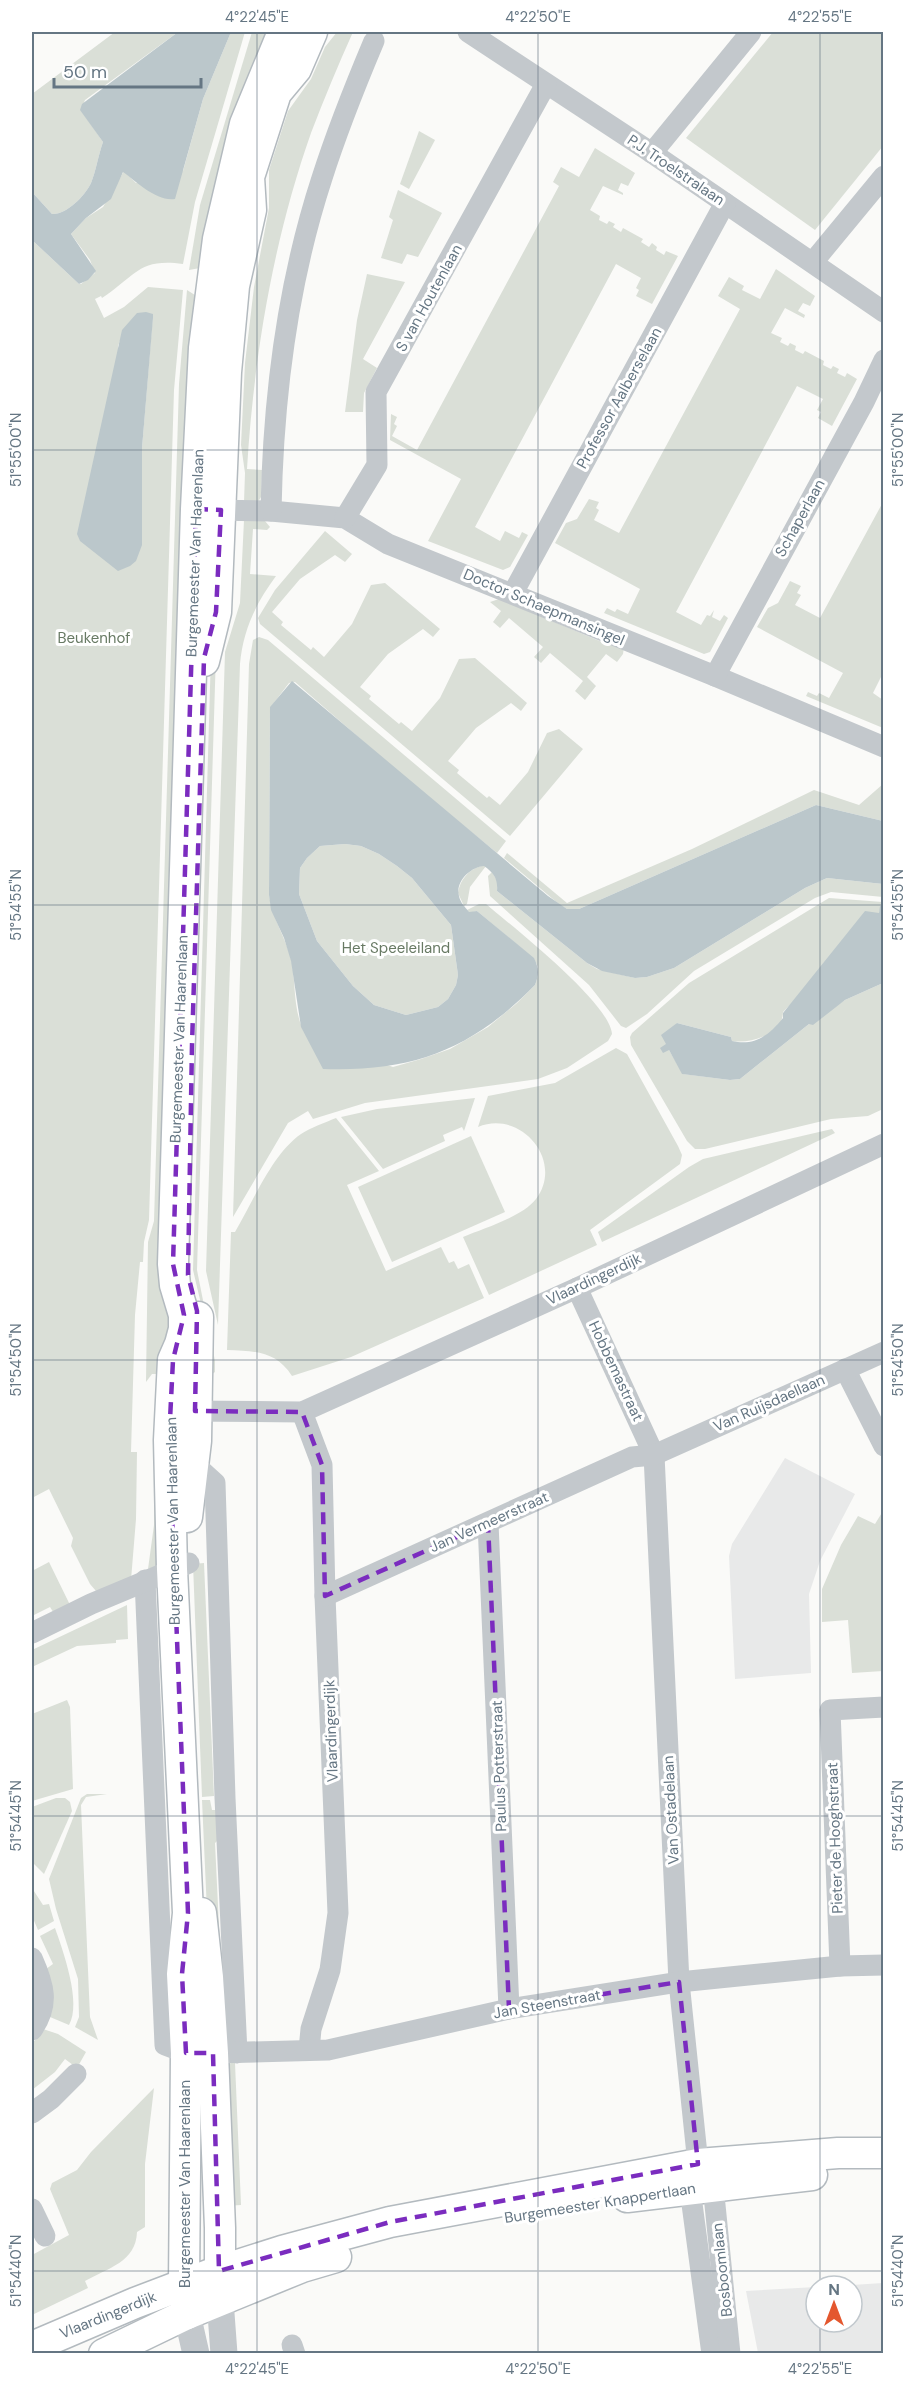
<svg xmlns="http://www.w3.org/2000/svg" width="915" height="2385" font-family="'DM Sans',sans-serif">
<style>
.built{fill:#e8e9e9}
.green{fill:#dadfd7;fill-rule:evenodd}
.water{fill:#bbc7cb;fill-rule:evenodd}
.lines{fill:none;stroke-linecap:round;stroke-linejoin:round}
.secondary-casing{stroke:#b3babf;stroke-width:33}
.minor{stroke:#c3c8cc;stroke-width:21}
.tertiary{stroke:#c3c8cc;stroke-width:27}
.secondary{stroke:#fff;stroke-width:30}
.marked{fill:none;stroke:#7b2cbf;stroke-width:4.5;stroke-dasharray:12 8;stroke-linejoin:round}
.ticks{fill:none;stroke:#657683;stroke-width:1.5;stroke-opacity:0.45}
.labels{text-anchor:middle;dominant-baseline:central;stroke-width:6;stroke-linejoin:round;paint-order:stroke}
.street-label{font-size:15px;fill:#657683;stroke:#fff}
.park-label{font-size:15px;fill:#687a64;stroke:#fff}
.neatline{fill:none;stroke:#657683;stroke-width:2}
.ticks-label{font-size:15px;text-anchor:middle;fill:#657683}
</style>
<rect width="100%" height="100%" fill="#fafaf8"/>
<g class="built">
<path d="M785 1458 855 1494 820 1561 809 1594 811 1673 735 1679 729 1556 732 1544Z"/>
<path d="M883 2283V2353H758L746 2291 816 2287V2322H852V2286H836Z"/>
</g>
<g class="green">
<path d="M115 32H178L85 100 81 110 103 142C98 156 96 171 91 183 85 196 66 215 52 214L32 192V94Z"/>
<path d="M231 32H245L195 202 183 264C138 258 136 276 102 298L101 296 95 299 104 318 124 307 148 287 183 290 174 390 149 1220 144 1242 143 1262H140L135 1315 131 1452H137L136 1519 131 1580 96 1591 90 1584 71 1546 73 1538 49 1489 32 1498V240L79 284H81L95 273 90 260 71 234 86 218 103 207 124 171 136 183 183 171 203 99ZM153 314 142 448V545L118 346 121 338Z"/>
<path d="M252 32H277L200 268 189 270 200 205Z"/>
<path d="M337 32H353C338 65 324 99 311 133 273 241 254 355 247 469L262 470 261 497 258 502H244L245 473 241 445 245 363 254 287 269 208V170L288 111 311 79 325 47Z"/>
<path d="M773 32H883V146L815 230 686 138Z"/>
<path d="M419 131 435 140 409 189 400 184Z"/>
<path d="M595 148 635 173 628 186 621 183 618 190 623 193V195L603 186 590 210 600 216 599 220 607 224 609 221 615 224 613 227 621 232 623 228 643 239 641 242 649 247 652 243 657 247 656 250 664 255 666 251 678 256 652 304 636 296 639 290 636 288 641 278 616 264 475 527 500 541 505 531 519 538 522 532 528 535 510 567 503 570 428 541 461 479 390 440 391 414 397 417 394 424 397 426 392 436 417 450 559 186 553 182 561 167 579 177Z"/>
<path d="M398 190 442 213 418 257 407 254 402 264 381 258 393 220 389 217Z"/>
<path d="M776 269 815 296 810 306 803 303 798 311 805 315 804 318 785 308 771 333 782 338 780 342 788 346 790 343 796 346 795 350 803 354 805 351 824 361 823 365 831 369 833 366 839 369 837 373 845 377 847 373 857 379 832 426 818 418 821 412 817 410 823 399 797 386 676 612 701 625 707 615 710 616 714 610 712 617 720 621 724 615 728 618 710 652 704 654 604 613 607 608 615 612 617 609 628 614 640 589 555 543 566 523 577 519 589 499 599 502 596 508 599 510 594 520 619 533 740 309 718 296 729 277 744 286 742 290 760 299Z"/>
<path d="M367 274 405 282 363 359 377 368 364 393 363 412H345L357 320Z"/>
<path d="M187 290 198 297 176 1308 165 1374H152L146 1382 148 1242 154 1221 179 384Z"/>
<path d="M883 502V673L873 693 883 700V728L806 696 808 692 817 696 819 693 829 698 843 673 757 627 768 608 778 603 790 581 801 586 797 593 801 595 795 605 820 618Z"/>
<path d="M244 520 265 521 270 527 267 530 253 529 250 574 276 576C256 603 243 630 240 664L218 1325 206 1271 225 652 240 603Z"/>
<path d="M234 525 231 602 216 653 197 1270 215 1361V1372L211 1375 201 1304 193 1270 211 653Z"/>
<path d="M325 531 352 554 345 562 335 555 300 579 272 612 283 622 281 625 311 650 313 647 324 657 352 624 371 585 385 583 440 629 433 637 423 629 388 654 360 687 371 696 369 699 399 724 401 722 412 731 440 698 459 659 475 658 527 703 521 711 511 703 476 728 448 761 459 770 457 773 487 798 489 796 500 805 528 772 547 733 559 729 583 749 510 836 260 624 258 618 275 590Z"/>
<path d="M499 599 602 642 624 647 623 654 617 662 606 654 587 677 596 686 585 700 575 691 583 681 550 653 541 663 534 657 543 647 509 618 500 628 493 622 501 611 490 602Z"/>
<path d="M259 637 268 640 506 841 497 853 410 782 295 682 289 683 270 708 269 895C272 919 287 939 292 963 296 988 293 1015 307 1037L393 1067 421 1059 450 1049 488 1027 517 1003 535 985 538 976V967L534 959 477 911 469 913 467 910 479 904H486C513 927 610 1003 612 1034L608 1041 567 1068 538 1079 365 1103 313 1119 308 1111 288 1123 233 1217 249 664 253 640Z"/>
<path d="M883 784V821L816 805 579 909H567L560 905 504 858 507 853 567 903 692 849 814 790 859 805Z"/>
<path d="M345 844 361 846 379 854 397 866 412 878 451 925 458 975 456 985 448 999 438 1007 406 1015 374 1005 353 986 317 941 299 894 300 868 307 858 320 846Z"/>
<path d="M481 866H486L470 887 467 904 464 906 458 893C460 880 468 870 481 866Z"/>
<path d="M492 872 498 882 497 891 587 963 597 969 635 978 647 977 674 968 805 888 827 878 883 884V897L831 892 815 898 694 971 647 1014 626 1028 621 1026 589 985 490 896 488 876Z"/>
<path d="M829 898 883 902V906H881L879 913 783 1012C783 1035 750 1044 732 1041L731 1037 677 1023 666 1045 683 1074 730 1080 740 1079 809 1024 845 1000 883 983V1109L868 1116 831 1119 705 1149H695L687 1141 631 1045 630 1037 632 1033 689 983Z"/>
<path d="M616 1048 627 1054 678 1146 682 1155 680 1164 590 1230 597 1245 489 1295 463 1237C484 1228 522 1217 536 1199 565 1160 520 1109 478 1127L488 1096 555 1083Z"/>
<path d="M475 1098 464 1131 462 1127 443 1135 445 1141 383 1169 341 1117 377 1109Z"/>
<path d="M336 1118 379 1171 347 1185 386 1271 441 1247 449 1263 454 1261 458 1269 469 1264 484 1298 351 1357 292 1376C276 1351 255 1351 227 1350L231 1232H235C253 1202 272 1154 301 1134 312 1127 324 1123 336 1118Z"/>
<path d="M832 1129 835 1133 602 1242 598 1232 689 1167 703 1159Z"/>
<path d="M471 1136 505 1212 392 1262 358 1187Z"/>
<path d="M162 1456 158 1566 148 1569 154 1525V1457Z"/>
<path d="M883 1511V1671L852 1673 848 1620 822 1622V1589L841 1545 858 1516 875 1524Z"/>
<path d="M49 1562 71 1607 55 1615 50 1607 32 1616V1571Z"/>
<path d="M204 1563 214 1796 202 1797 193 1564Z"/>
<path d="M127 1605 128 1639 116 1640V1643L77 1646 32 1667V1650Z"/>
<path d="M67 1700 70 1707 73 1789 32 1801V1714Z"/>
<path d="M87 1794H107L86 1797 81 1805 90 2017 98 2040 75 2027 79 2017 78 1979 56 1909 49 1879 81 1798Z"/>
<path d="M56 1798H65L70 1802 72 1811 44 1874 32 1862V1807Z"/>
<path d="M202 1800H210L212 1810H220L221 1837 215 1843 223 2011 208 1934Z"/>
<path d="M32 1888 43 1905 49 1904 54 1921 38 1930 32 1916Z"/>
<path d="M55 1928C63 1951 82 2003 69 2025L50 2017 46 1969 53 1964 40 1936Z"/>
<path d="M43 2029 58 2034 86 2052 77 2068 65 2059 55 2072 32 2090V2044Z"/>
<path d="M231 2063H235L241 2205 226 2206V2065Z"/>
<path d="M154 2088 145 2164V2227L137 2232C136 2262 108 2268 85 2281L88 2288 32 2315V2255L69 2235 50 2189 52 2183 77 2170 91 2152Z"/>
</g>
<g class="water">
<path d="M178 32H231L203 99 175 199C157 202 137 182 123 172L111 199 86 218 71 234 96 271 88 280 79 284 32 240V192L52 214C66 215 85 196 91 183 96 171 98 156 103 142L80 110 82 104Z"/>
<path d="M146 312 153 314V318L142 448V545L136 561 130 566 118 571 80 541 77 534 122 330 137 313Z"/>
<path d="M292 681 548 896 567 909H579L816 805 883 821V884L827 878 805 888 674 968 647 977 635 978 602 971 587 963 497 891C498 879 494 873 484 866 471 867 455 881 459 896 460 902 465 907 469 912L477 911 534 958C539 968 539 975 535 985 471 1050 413 1072 323 1069L301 1027 291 961 284 938 271 910 269 895 270 707ZM345 844 361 846 379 854 397 866 412 878 451 925 458 975 456 985 448 999 438 1007 406 1015 374 1005 353 986 317 941 299 894 300 868 307 858 320 846Z"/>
<path d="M880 906H884L883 983 845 1000 813 1025 809 1024 740 1079 730 1080 682 1074 669 1050 663 1053 660 1048 666 1044 661 1035 677 1023 731 1037 732 1041C756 1046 769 1035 783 1018V1013L865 911 879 913Z"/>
</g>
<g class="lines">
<g class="secondary-casing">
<g id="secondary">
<path d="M204 661 216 612 226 372 234 286 251 210 249 177 276 93 296 69 312 32"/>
<path d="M187 1517 196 1441 198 1317"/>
<path d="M201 1913 208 1977 213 2053 220 2228V2300"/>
<path d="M627 2197 812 2175"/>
<path d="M187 2314 184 2285 186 2053 182 1974 188 1913 172 1569 169 1440 173 1360 180 1344 184 1329V1315L175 1285 173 1264 196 509 204 348 218 239 245 124 283 32"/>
<path d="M32 2347 135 2303 219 2271 282 2251 390 2222 698 2164 838 2153H884"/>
<path d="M104 2354 187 2314 302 2267 336 2257"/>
</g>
</g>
<g class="minor">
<path d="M468 32 652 153 884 312"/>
<path d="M652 153 751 32"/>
<path d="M813 262 884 176"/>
<path d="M209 510 271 511 345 518 388 544 715 676 884 747"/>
<path d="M271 511C273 399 287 285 322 178 337 131 355 86 374 41"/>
<path d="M345 518 377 465 376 392 546 84"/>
<path d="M513 593 725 203"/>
<path d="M715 676 864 402 884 360"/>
<path d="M577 1288 654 1455 679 1982 698 2164 690 2189 712 2354"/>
<path d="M845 1369 884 1446"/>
<path d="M183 1411 302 1412 577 1288 884 1144"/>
<path d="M302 1412 322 1465 325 1596 338 1913 330 1970 311 2029 309 2050"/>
<path d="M193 1463 215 1483 225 1798 237 2053"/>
<path d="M488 1523 509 2009"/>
<path d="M145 1580 165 2045 186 2053"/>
<path d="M325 1596 632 1457 654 1455 884 1352"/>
<path d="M32 1633 91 1604 189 1563"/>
<path d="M32 1958C44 1985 50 2004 32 2030"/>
<path d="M840 1966 830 1710 884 1707"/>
<path d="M213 2053 328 2050 509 2009 679 1982 840 1966 884 1965"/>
<path d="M32 2113 51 2099 76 2074"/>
<path d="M707 2177 713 2186 715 2205 730 2354"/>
<path d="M32 2209 45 2236"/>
<path d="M292 2345 295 2354"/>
</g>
<g class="tertiary">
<path d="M220 2300 224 2354"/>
<path d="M187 2314 196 2354"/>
</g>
<use href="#secondary" class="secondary"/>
</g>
<path class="marked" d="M196 509 221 510 216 612 204 658 192 1045 188 1275 197 1311 195 1411 302 1412 322 1465 325 1596 488 1523 509 2009 679 1982 698 2164 390 2222 219 2271 213 2053H186L182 1974 188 1913 169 1440 173 1360 184 1315 173 1264Z"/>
<path class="ticks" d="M257 32V2354M538 32V2354M820 32V2286M32 450H884M32 905H884M32 1360H884M32 1816H884M32 2271H884M820 2322V2354"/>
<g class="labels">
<g class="street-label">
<text transform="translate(676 170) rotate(34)">P.J. Troelstralaan</text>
<text transform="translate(429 298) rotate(-61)">S van Houtenlaan</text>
<text transform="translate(619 398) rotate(-61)">Professor Aalberselaan</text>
<text transform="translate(800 518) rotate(-61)">Schaperlaan</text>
<text transform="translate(195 553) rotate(-88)">Burgemeester Van Haarenlaan</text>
<text transform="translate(544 607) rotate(23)">Doctor Schaepmansingel</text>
<text transform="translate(179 1039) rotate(-88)">Burgemeester Van Haarenlaan</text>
<text transform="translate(594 1279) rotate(-25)">Vlaardingerdijk</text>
<text transform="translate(616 1371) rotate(65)">Hobbemastraat</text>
<text transform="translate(769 1403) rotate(-24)">Van Ruijsdaellaan</text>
<text transform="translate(173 1521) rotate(-91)">Burgemeester Van Haarenlaan</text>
<text transform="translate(489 1522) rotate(-24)">Jan Vermeerstraat</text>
<text transform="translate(331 1731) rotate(-92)">Vlaardingerdijk</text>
<text transform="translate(499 1766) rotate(-92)">Paulus Potterstraat</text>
<text transform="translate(671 1810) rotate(-93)">Van Ostadelaan</text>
<text transform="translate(835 1838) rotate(-92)">Pieter de Hooghstraat</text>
<text transform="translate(547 2004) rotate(-10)">Jan Steenstraat</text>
<text transform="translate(185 2184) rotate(-90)">Burgemeester Van Haarenlaan</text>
<text transform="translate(600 2203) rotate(-9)">Burgemeester Knappertlaan</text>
<text transform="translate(722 2270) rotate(-96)">Bosboomlaan</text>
<text transform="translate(108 2315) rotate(-22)">Vlaardingerdijk</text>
</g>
<g class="park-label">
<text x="94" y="638">Beukenhof</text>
<text x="396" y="948">Het Speeleiland</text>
</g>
</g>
<rect width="915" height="2385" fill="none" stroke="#ffffff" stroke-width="66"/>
<g transform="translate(834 2304)"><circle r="28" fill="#ffffff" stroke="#c1c8cd" stroke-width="1.5"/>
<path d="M0-4.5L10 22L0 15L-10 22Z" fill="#e4572e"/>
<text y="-9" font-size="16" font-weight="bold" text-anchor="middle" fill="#657683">N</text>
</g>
<path d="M54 78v9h147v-9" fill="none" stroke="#657683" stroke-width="3"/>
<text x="63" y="78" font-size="18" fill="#657683" stroke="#ffffff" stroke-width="4.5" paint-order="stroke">50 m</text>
<rect x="33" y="33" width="849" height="2319" class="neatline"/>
<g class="ticks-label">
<text x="257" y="22">4°22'45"E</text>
<text x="538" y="22">4°22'50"E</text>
<text x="820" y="22">4°22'55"E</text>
<text transform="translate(16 450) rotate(-90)" y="5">51°55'00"N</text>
<text transform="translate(898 450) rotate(-90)" y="5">51°55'00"N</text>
<text transform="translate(16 905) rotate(-90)" y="5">51°54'55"N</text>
<text transform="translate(898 905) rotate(-90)" y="5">51°54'55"N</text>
<text transform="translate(16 1360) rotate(-90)" y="5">51°54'50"N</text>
<text transform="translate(898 1360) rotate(-90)" y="5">51°54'50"N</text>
<text transform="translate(16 1816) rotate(-90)" y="5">51°54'45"N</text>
<text transform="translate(898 1816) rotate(-90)" y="5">51°54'45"N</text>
<text transform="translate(16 2271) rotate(-90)" y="5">51°54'40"N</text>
<text transform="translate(898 2271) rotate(-90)" y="5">51°54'40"N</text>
<text x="257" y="2374">4°22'45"E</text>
<text x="538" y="2374">4°22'50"E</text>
<text x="820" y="2374">4°22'55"E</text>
</g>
</svg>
